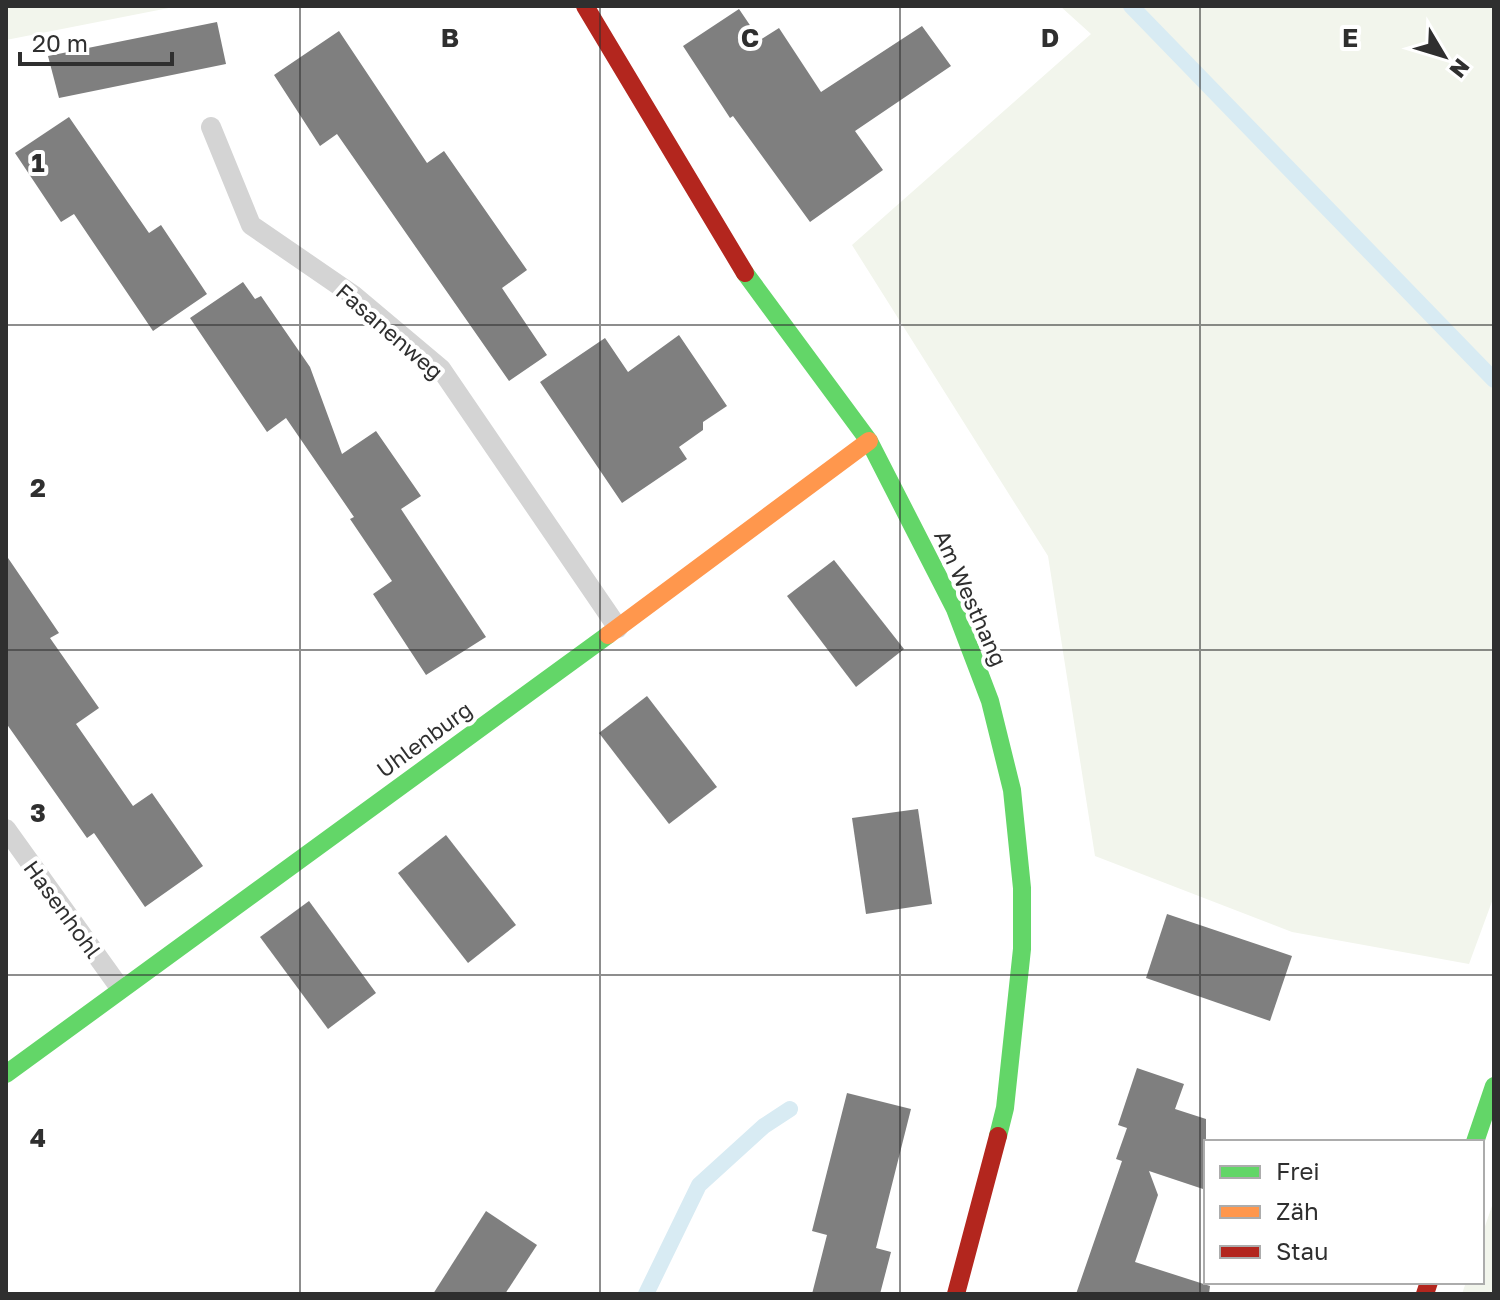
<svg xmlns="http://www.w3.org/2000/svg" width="1500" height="1300" font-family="'Golos Text',sans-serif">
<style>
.green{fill:#f2f5ec}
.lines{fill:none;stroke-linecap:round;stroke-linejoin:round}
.stream{stroke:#d8ebf3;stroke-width:16}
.building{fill:#7f7f7f}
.lane{stroke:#d4d4d4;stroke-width:20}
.fast{stroke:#63d668;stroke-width:18}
.slow{stroke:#ff974d;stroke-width:18}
.jam{stroke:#b3261e;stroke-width:18}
.grid{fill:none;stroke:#2f2f2f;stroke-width:2;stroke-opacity:0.55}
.labels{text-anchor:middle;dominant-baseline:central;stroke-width:8;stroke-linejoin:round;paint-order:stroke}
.street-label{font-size:22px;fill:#2f2f2f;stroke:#fff}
.grid-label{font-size:26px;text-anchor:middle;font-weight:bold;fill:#2f2f2f;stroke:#fff;stroke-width:8;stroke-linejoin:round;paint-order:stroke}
</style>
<rect width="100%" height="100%" fill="#fff"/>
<g class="green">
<path d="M6 6H179L6 40Z"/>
<path d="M1060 6H1494V896L1469 964 1292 932 1095 856 1048 556 852 245 1091 34Z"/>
<path d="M1494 1200V1294H1462L1466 1282H1482V1235Z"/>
</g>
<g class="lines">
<g class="stream">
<path d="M1131 6 1494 380"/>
<path d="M646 1294 699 1185 764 1126 790 1109"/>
</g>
</g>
<g class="building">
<path d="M739 9 760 40 779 28 821 92 922 26 951 66 855 131 883 170 810 222 733 116 730 118 683 46Z"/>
<path d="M217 22 226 64 59 98 48 56Z"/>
<path d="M339 31 427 163 444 151 527 270 502 288 547 355 509 381 337 134 320 146 274 75Z"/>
<path d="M69 117 149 233 161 225 207 294 153 331 74 214 61 222 15 153Z"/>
<path d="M243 282 255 299 261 296 310 367 342 454 376 431 421 496 401 509 486 637 426 675 373 594 392 581 350 519 354 517 286 418 267 432 190 318Z"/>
<path d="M679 335 727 406 703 422V430L679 447 687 459 622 503 540 382 605 338 628 372Z"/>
<path d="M6 555 59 633 50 638 99 708 76 724 133 806 152 793 203 866 145 907 94 833 87 838 6 723Z"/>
<path d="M834 560 904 649 856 687 787 596Z"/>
<path d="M647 696 717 787 669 824 599 733Z"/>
<path d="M918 809 932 904 866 914 852 818Z"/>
<path d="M446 835 516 925 468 963 398 873Z"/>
<path d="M309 901 376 993 328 1029 260 937Z"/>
<path d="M1167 914 1292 956 1270 1021 1146 978Z"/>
<path d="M1137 1068 1184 1084 1175 1109 1206 1119V1190L1149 1171 1158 1195 1135 1262 1210 1286 1209 1294H1076L1122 1161 1116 1159 1127 1128 1118 1125Z"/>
<path d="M847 1093 911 1109 876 1248 891 1252 880 1294H812L827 1235 812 1231Z"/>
<path d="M486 1211 537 1245 505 1294H433Z"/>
</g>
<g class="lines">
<g class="lane">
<path d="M211 127 251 225 353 295 441 369 618 628"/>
<path d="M6 829 120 988"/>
</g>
<g class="fast">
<path d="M745 273 869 441 955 609 990 701 1012 790 1022 888V949L1005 1108 998 1136"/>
<path d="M6 1074 608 635"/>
<path d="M1475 1142 1494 1086"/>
</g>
<path class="slow" d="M608 635 869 441"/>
<g class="jam">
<path d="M585 6 745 273"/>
<path d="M956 1294 998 1136"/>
<path d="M1425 1294 1429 1282"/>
</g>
</g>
<path class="grid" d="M300 6V1294M600 6V1294M900 6V1294M1200 6V1294M6 325H1494M6 650H1494M6 975H1494"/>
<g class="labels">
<g class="street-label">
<text transform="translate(390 331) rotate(41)">Fasanenweg</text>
<text transform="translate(971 598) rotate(66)">Am Westhang</text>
<text transform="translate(424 739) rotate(-36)">Uhlenburg</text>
<text transform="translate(63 909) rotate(54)">Hasenhohl</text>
</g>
</g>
<g class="grid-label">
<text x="450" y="47">B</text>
<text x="750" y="47">C</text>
<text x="1050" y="47">D</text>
<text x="1350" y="47">E</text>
<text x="38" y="172">1</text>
<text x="38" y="497">2</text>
<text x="38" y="822">3</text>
<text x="38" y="1147">4</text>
</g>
<rect width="1500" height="1300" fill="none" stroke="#2f2f2f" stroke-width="16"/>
<rect x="1204" y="1140" width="280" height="144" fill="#ffffff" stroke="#acacac" stroke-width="2"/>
<rect x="1220" y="1166" width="40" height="12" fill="#63d668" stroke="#acacac" stroke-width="2"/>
<text x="1276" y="1180" font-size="24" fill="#2f2f2f">Frei</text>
<rect x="1220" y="1206" width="40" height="12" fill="#ff974d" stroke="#acacac" stroke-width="2"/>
<text x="1276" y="1220" font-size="24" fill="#2f2f2f">Zäh</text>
<rect x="1220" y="1246" width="40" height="12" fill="#b3261e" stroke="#acacac" stroke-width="2"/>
<text x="1276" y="1260" font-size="24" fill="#2f2f2f">Stau</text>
<g transform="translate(1444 56) rotate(128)" stroke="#ffffff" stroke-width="6" paint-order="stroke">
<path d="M0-6L14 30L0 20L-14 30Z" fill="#2f2f2f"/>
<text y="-12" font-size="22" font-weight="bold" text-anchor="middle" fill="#2f2f2f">N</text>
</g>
<path d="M20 52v12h152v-12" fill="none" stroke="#2f2f2f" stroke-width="4"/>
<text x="32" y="52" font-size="24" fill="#2f2f2f" stroke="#ffffff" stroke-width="6" paint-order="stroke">20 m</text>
</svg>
